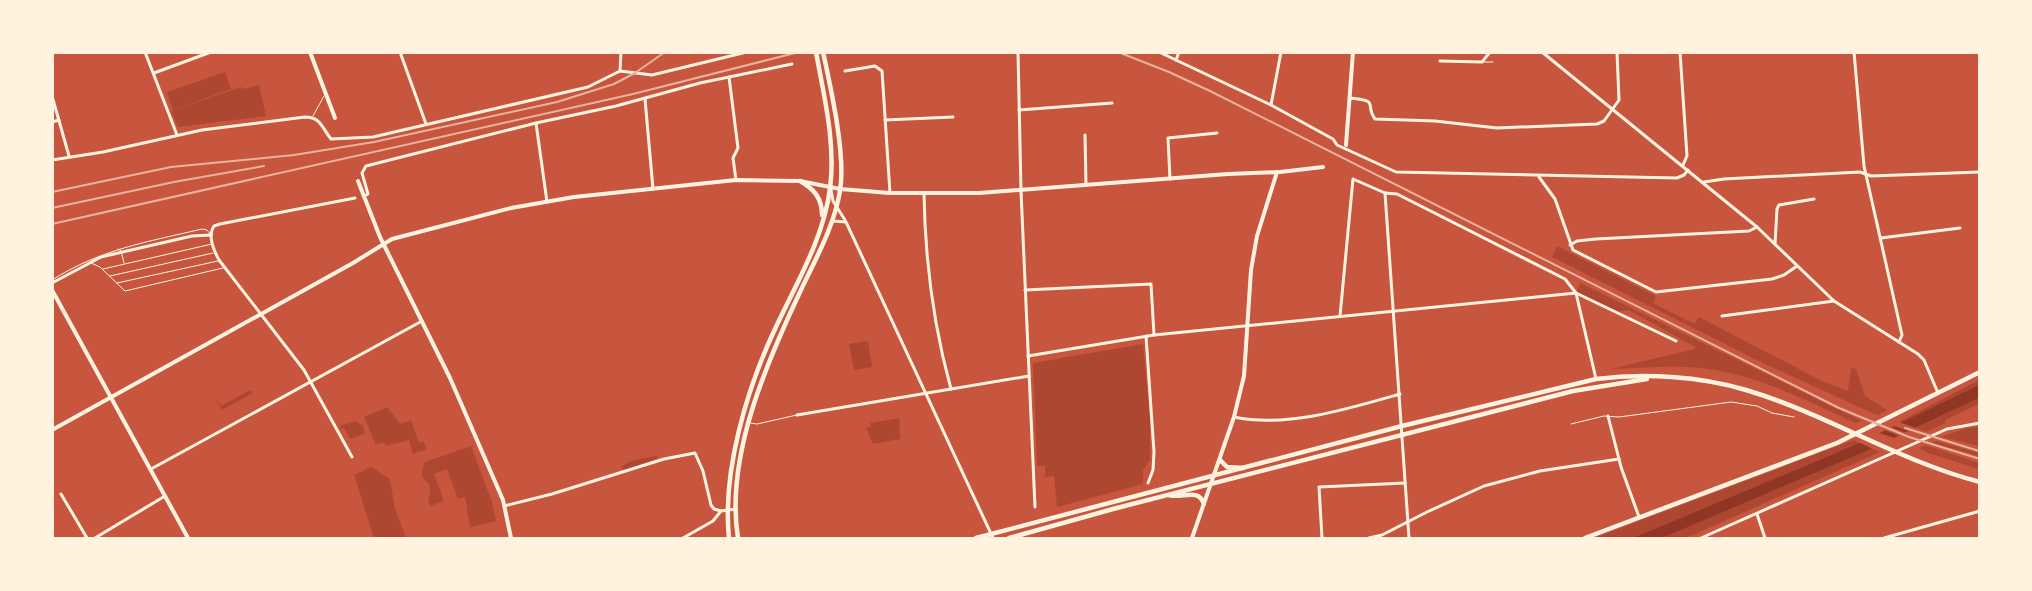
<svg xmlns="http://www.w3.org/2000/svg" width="2032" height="591" font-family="'Exo 2',sans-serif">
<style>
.green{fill:#ae4732}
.water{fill:#8f3625}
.pier{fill:#c8553d}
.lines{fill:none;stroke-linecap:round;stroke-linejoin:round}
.service{stroke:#fff3e0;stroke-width:1}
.minor{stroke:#fff3e0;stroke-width:3}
.tertiary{stroke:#fff3e0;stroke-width:4}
.primary{stroke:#fff3e0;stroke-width:4.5}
.rail{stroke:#e9b49f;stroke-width:2}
</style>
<rect width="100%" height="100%" fill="#c8553d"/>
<g class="green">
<path d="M225 72 231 89 173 110 167 92Z"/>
<path d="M259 85 266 116 178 127 171 111 241 87 244 89Z"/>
<path d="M1557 246 1656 296 1653 303 1695 324 1699 317 1822 381 1848 391 1851 368 1856 369 1865 396 1887 410 1878 415 1872 413 1759 361 1552 257Z"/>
<path d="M1580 283 1862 421 1855 423C1806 400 1754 373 1700 368 1670 365 1641 368 1611 369L1694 349 1695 347 1629 310 1614 312 1576 293Z"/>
<path d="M868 341 872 367 854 370 849 344Z"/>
<path d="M1143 344 1150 421V460L1143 470V484L1057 507 1054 476 1045 477V466H1037L1033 363Z"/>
<path d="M1979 380V385L1901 423 1899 422Z"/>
<path d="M250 390 253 393 222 410 213 393 221 406Z"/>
<path d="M1979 398V404L1945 420V423L1926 432 1916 428Z"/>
<path d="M387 407 400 424 411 420 419 443 423 441 427 449 413 454 409 440 386 446 384 442 376 445 364 417Z"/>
<path d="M899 418 900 439 873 444 866 428 871 427 870 423Z"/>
<path d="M355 421 363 426 365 434 350 439 344 428 341 429 340 426Z"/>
<path d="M1979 427V446L1941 437 1967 428Z"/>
<path d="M1854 440 1859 443 1633 538H1594Z"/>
<path d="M1936 441 1979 453V456L1933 443Z"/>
<path d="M1925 445 1979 463V469L1928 453 1919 448Z"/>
<path d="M471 446 492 502 496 521 471 527C467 517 468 508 465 497L458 499 447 469 434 474 444 501 430 506 428 498 430 495V485C420 475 420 477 425 462Z"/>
<path d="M1871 448 1880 452 1686 538H1662Z"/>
<path d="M657 456 658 458 623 471 622 466C632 459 644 458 657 456Z"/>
<path d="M371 467 390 479 395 509 406 538H374L354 475Z"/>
</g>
<path class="water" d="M1979 385V398L1866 451 1662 538H1633L1857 444Z"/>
<g class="pier">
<path d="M1898 422 1919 429 1912 432 1891 425Z"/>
<path d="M1889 426 1901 431 1909 434 1902 437 1882 429Z"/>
<path d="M1877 432 1897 439 1875 450 1856 441Z"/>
</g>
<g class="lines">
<g class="service">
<path d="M1483 62H1493"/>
<path d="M313 116 324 96"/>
<path d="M118 249 121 251 124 263"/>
<path d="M91 263 100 267 125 291 223 268"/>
<path d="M103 269 212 244"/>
<path d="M110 276 213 253"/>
<path d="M52 280C101 249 147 242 202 229L207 230 211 235"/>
<path d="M117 283 218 261"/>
<path d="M750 423 757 424 797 415"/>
<path d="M1571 424 1604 416 1619 417 1731 402 1757 406 1772 413 1794 417"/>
</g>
<g class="minor">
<path d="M145 52 177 135"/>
<path d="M400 52 426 124"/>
<path d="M1018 52 1021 191 1035 507"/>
<path d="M1159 52 1271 105 1333 139 1337 145 1396 172 1677 178 1684 175 1688 170"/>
<path d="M1542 52 1757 227 1834 301 1918 354 1924 360 1938 393"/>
<path d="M1680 52 1687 156 1683 165"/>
<path d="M1854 52 1864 166 1902 335 1899 342"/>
<path d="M1176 60 1179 52"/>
<path d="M1440 61 1482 62 1490 52"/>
<path d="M620 71 621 52"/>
<path d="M845 71 875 66 882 71 890 193"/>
<path d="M154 73 211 52"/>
<path d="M729 77 738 148 733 158 736 180"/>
<path d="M52 96 69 156"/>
<path d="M1350 98C1381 101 1364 104 1375 119L1435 121 1497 128 1597 124 1604 121 1619 100 1617 52"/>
<path d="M645 99 653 189"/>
<path d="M1271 105 1281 52"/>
<path d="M1019 110 1112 103"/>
<path d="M885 120 953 117"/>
<path d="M52 122 59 120"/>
<path d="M536 123 547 202"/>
<path d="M1085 135 1086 185"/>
<path d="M52 160 103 152 202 130 305 117C321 117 322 128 331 139L373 137 588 87 620 71 652 75 747 52"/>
<path d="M1539 177 1555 199 1573 250 1656 292 1772 279 1784 275 1797 266"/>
<path d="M1170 179 1168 138 1217 133"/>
<path d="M1704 182 1724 179 1860 172 1871 176 1980 172"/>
<path d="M831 190 833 201 845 220"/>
<path d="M924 193C925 260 933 324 951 389"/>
<path d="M1385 193 1409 538"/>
<path d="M364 196 368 194 362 173 366 166 536 123 616 106 700 83 792 64"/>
<path d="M833 221 846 222 993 538"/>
<path d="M1881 238 1960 228"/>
<path d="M1775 244 1777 209 1779 205 1814 199"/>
<path d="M1570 245 1577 241 1596 239 1749 231 1757 227"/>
<path d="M52 283 101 257 192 236 211 235"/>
<path d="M1025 290 1151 284 1154 335"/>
<path d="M1340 316 1353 179 1385 193 1397 194 1565 279 1576 293 1596 379"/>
<path d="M1722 316 1834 301"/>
<path d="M1146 336 1154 452 1153 470 1148 483"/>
<path d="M1028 356 1154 335 1576 293 1676 341"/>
<path d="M797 415 1029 376"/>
<path d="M1608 416 1621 467 1639 517"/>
<path d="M1234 417C1287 428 1348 409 1400 394"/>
<path d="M352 457 304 370 219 260C214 251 207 236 214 226L220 224 355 198"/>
<path d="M151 469 422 321"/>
<path d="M61 494 87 538"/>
<path d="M504 506 552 494 664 459 695 453 703 471 711 505 714 509 721 511"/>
<path d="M1757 514 1765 538"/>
<path d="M95 538 165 496"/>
<path d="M683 538 713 521 721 511 736 509"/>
<path d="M1322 538 1319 487 1405 483"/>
<path d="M1369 538 1382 535 1427 512 1484 486 1540 471 1619 459"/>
<path d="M1701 538 1947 429 1980 423"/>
<path d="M1884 538 1980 511"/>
</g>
<g class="tertiary">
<path d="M310 52 335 118"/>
<path d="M1346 145 1353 52"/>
<path d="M358 181 380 237 450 378 503 500 511 538"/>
<path d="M52 290 188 538"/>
<path d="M52 430 353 263 392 239 511 208 574 197 736 180 800 181 840 189 890 193H979L1228 174 1280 172 1323 167"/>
<path d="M1192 538 1234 417 1244 376 1251 270 1257 236 1277 172"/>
</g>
<g class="primary">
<path d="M800 181C814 189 822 198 822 215"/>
<path d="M1220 460 1227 467 1243 468"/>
<path d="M1169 495C1182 499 1198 487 1204 504"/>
<path d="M729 538C722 472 747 388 775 329 796 284 824 238 830 188 836 144 824 96 816 52"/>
<path d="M738 538C725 458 766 364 800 292 815 260 834 227 840 191 846 155 831 89 823 52"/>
<path d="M976 538 1402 426 1596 379C1645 373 1699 376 1746 390 1827 414 1898 461 1980 482"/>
<path d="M1009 538 1113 509 1573 391 1647 379"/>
<path d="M1585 538 1837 443 1980 372"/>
</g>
<g class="rail">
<path d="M1118 52 1169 72 1210 91 1839 408 1909 437 1980 459"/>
<path d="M52 192 171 167 294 155 374 142 557 102 614 84 635 73 665 52"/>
<path d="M52 208 174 182 264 166"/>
<path d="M52 224 633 94 799 52"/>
<path d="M1905 428 1979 451"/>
</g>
</g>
<rect width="2032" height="591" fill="none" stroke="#fff3e0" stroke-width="108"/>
</svg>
